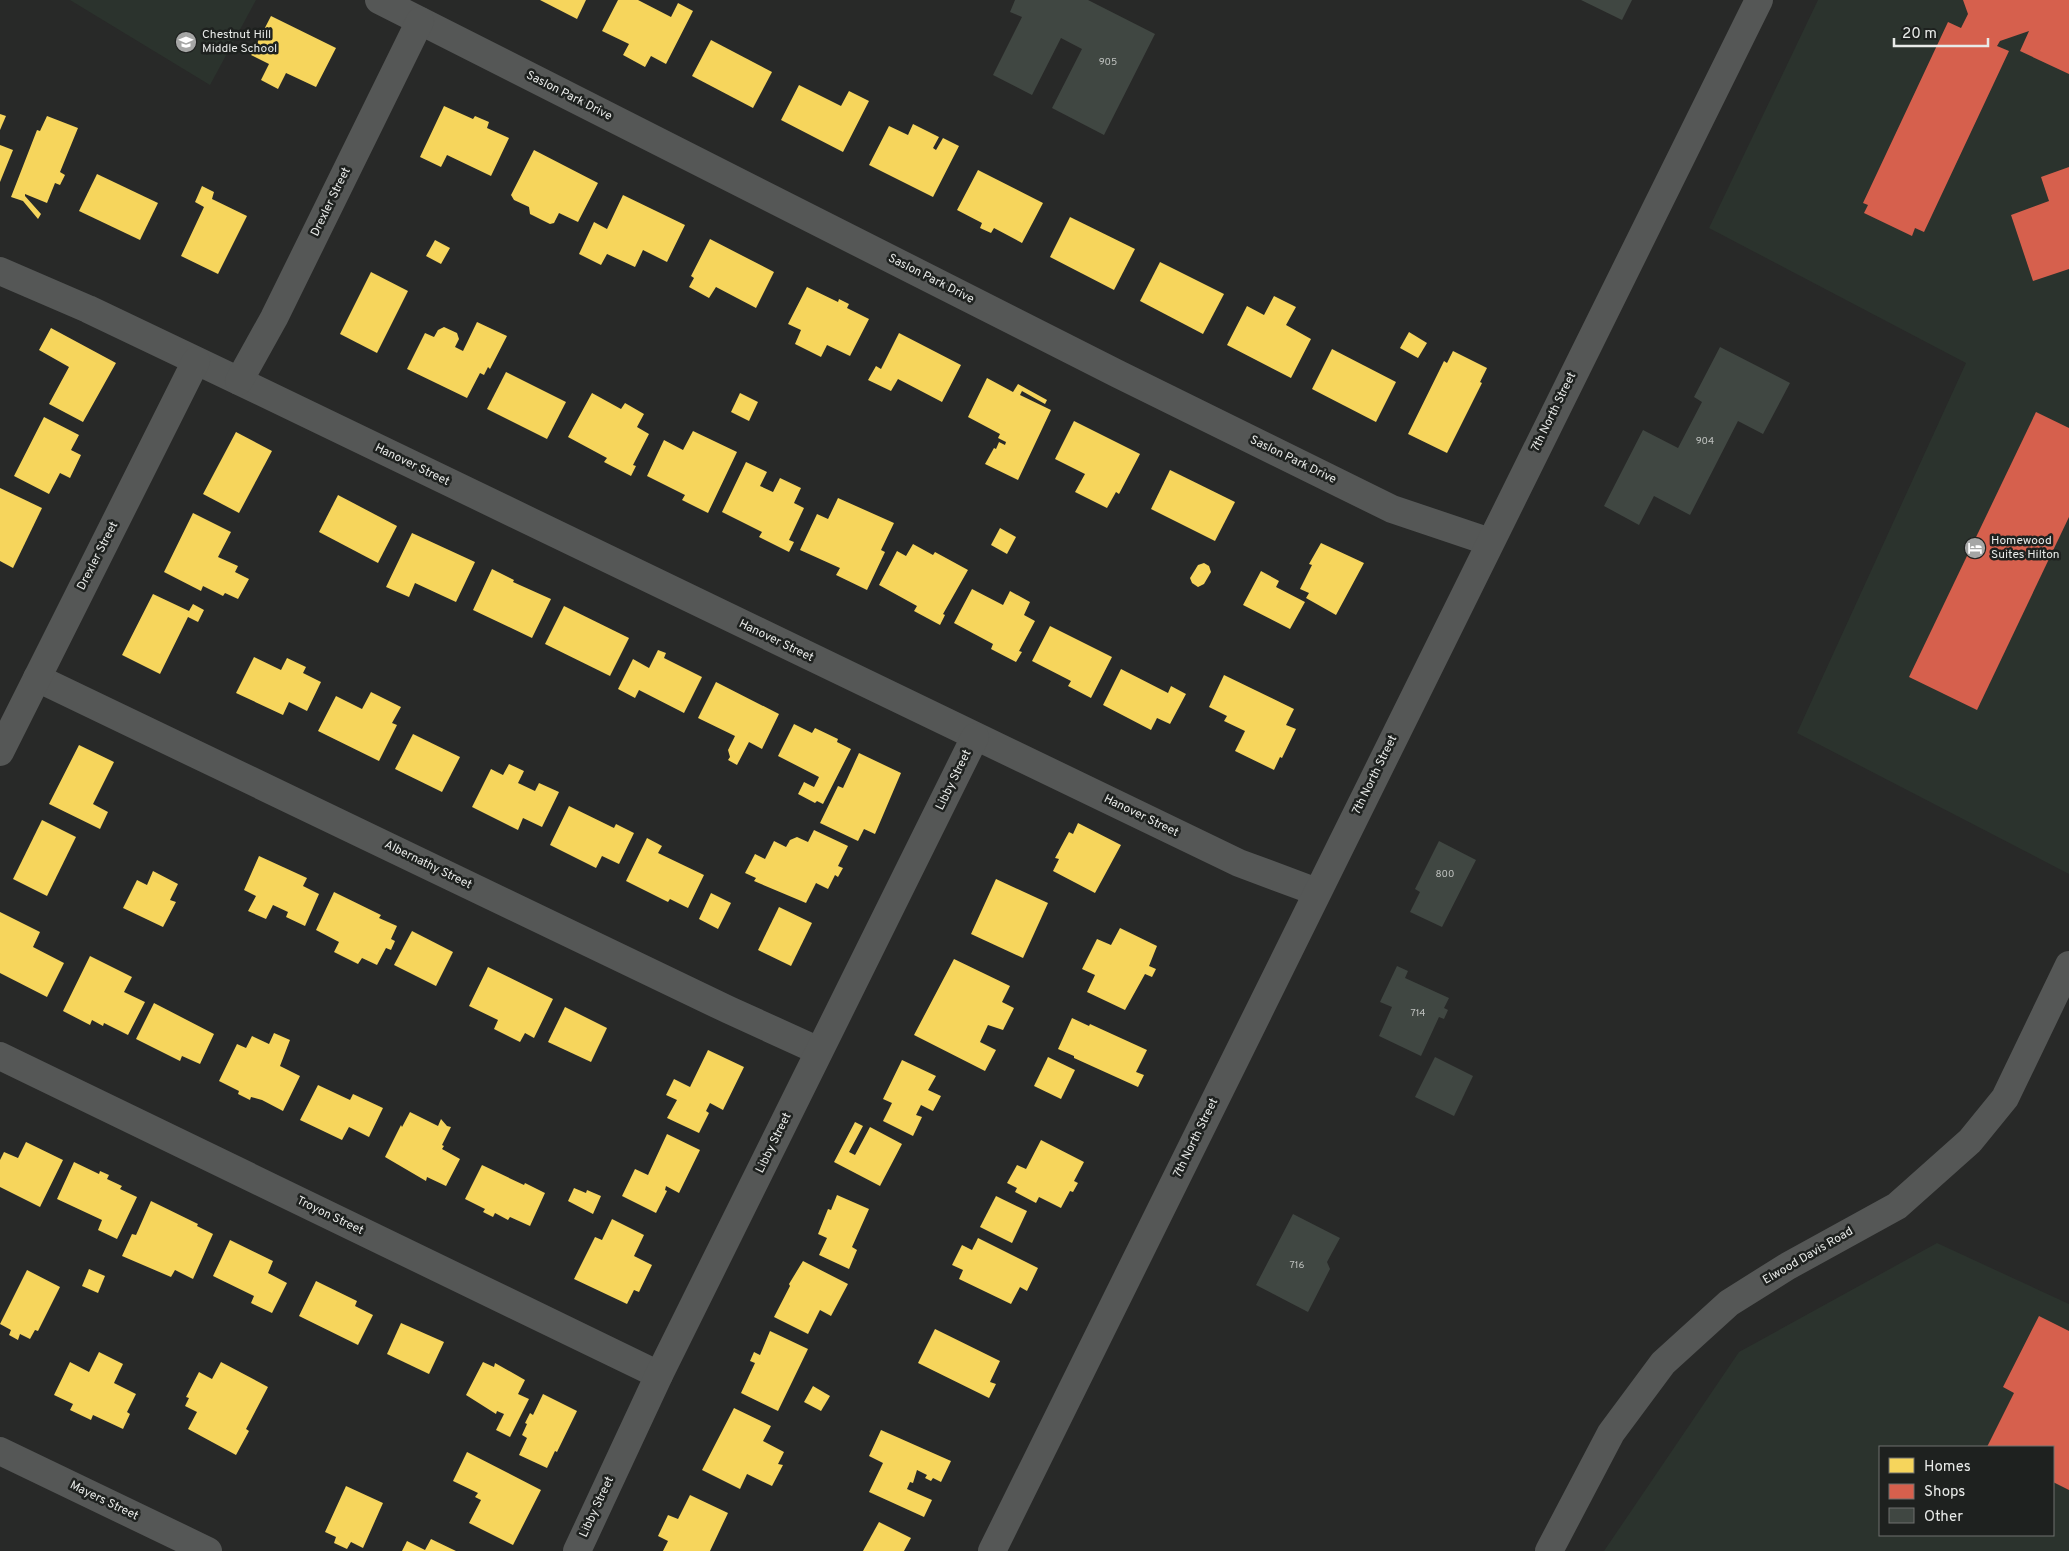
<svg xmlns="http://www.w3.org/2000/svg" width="2069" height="1551" font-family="Overpass,sans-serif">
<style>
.built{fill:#2b332d;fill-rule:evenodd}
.homes{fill:#f6d55c}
.shops{fill:#d6604d}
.building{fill:#404742}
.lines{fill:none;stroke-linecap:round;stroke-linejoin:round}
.minor{stroke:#555756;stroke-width:28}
.labels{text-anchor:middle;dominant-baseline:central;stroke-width:5;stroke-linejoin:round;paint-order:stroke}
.number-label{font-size:10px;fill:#bec1be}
.poi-label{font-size:12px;fill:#e8eae8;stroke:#1e211f;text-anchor:start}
.street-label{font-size:12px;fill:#e8eae8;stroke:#1e211f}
</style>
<rect width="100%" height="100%" fill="#282928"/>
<g class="built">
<path d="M70 0H256L210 85Z"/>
<path d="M1818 0H2069V874L1797 733 1966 363 1709 228Z"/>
<path d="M1937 1243 2069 1304V1551H1604L1739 1352ZM1880 1447H2053V1535H1880Z"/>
</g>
<g class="homes">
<path d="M540 0H586L577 19Z"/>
<path d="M618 0H638L671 17 678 3 693 11 666 64 651 56 645 67 623 55 629 44 602 31Z"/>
<path d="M271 16 336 48 316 87 286 73 278 89 261 80 269 64 251 55Z"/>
<path d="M711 40 772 72 753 108 692 76Z"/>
<path d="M799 85 841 106 849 91 869 101 843 152 781 120Z"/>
<path d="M444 106 473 119 475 116 489 122 487 128 509 138 491 176 447 155 441 167 420 157Z"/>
<path d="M0 114 6 116 0 130Z"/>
<path d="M47 116 78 128 60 172 65 175 60 185 55 183 47 203 25 194V196L41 214 38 219 23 201 11 197 37 130 40 131Z"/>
<path d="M913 124 939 137 933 148 936 150 943 138 959 146 933 197 869 165 889 126 908 135Z"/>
<path d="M0 145 13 150 0 182Z"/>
<path d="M534 150 598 183 578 222 559 213 554 223 550 224 530 214 529 207 514 200 511 195Z"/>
<path d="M978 170 1043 203 1022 243 994 228 991 233 980 228 982 223 957 210Z"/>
<path d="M97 174 158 203 140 240 79 211Z"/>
<path d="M202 186 214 192 212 199 247 216 218 274 181 256 204 207 195 202Z"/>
<path d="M623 195 685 225 667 262 643 250 635 267 607 254 601 265 579 254 594 222 607 229Z"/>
<path d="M1070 217 1135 249 1114 290 1050 257Z"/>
<path d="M710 239 774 272 756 308 716 287 709 298 689 287 694 278 691 276Z"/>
<path d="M435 240 450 248 441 264 426 256Z"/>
<path d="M1160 262 1224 294 1203 334 1140 301Z"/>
<path d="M371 272 408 291 377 353 340 334Z"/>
<path d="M807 287 838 302 839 299 849 304 847 308 869 319 850 356 827 345 821 357 795 344 801 330 788 324Z"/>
<path d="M1274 296 1296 307 1286 325 1311 339 1291 378 1227 345 1247 306 1264 315Z"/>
<path d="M477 322 507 336 490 369 488 367 484 375 480 373 467 398 407 369 425 333 434 337 438 330 444 327 457 333 459 339 455 347 463 351Z"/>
<path d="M51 328 116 363 83 422 49 404 69 367 39 350Z"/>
<path d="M1409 332 1427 343 1418 358 1400 348Z"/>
<path d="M899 333 961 365 942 402 898 379 891 391 868 380 876 366 881 369Z"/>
<path d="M1332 349 1396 382 1376 422 1312 389Z"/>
<path d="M1453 351 1487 368 1480 382 1482 383 1447 453 1408 434 1444 361 1447 363Z"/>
<path d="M506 372 566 402 547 439 487 409Z"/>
<path d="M987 378 1013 392 1018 384 1047 400 1045 404 1022 391 1020 395 1051 410 1018 480 985 464 994 448 996 449 999 442 1005 445 1006 442 998 438 1000 434 968 417Z"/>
<path d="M592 393 621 409 625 403 644 414 637 427 649 434 633 465 636 466 631 476 604 462 607 458 568 437Z"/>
<path d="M740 393 758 402 749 421 731 412Z"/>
<path d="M44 417 79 435 71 450 81 455 70 478 60 473 49 494 14 476Z"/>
<path d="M1074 421 1140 454 1119 494 1116 492 1107 508 1075 492 1085 474 1055 459Z"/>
<path d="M693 431 737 452 708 513 682 500 685 495 647 476 664 440 683 450Z"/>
<path d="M236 432 272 451 239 513 203 494Z"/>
<path d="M746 462 767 472 760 486 773 492 780 478 801 488 794 503 804 508 789 540 794 542 789 552 759 537 762 532 722 512Z"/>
<path d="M1170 470 1235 502 1215 541 1151 509Z"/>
<path d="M0 488 42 508 13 568 0 561Z"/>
<path d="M338 495 397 526 378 563 319 532Z"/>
<path d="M838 498 894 523 881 550 885 552 867 590 836 575 840 568 800 550 817 514 828 519Z"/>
<path d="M193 513 231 532 218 557 238 566 235 572 249 579 238 599 225 593 223 596 203 586 201 591 164 572Z"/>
<path d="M1000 528 1016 537 1007 554 991 545Z"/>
<path d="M412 533 475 562 456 602 415 583 409 597 386 587Z"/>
<path d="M1321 543 1364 563 1336 615 1306 598 1309 593 1300 589 1312 565 1309 564Z"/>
<path d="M913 544 933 555 935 552 968 570 943 614 945 615 940 625 914 611 917 606 879 585 897 551 906 556Z"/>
<path d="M1204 563 1209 566 1211 572 1204 584 1198 587 1192 583 1190 578 1198 565Z"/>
<path d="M492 569 514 580 513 582 551 599 532 638 473 610Z"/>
<path d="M1261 571 1279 581 1276 587 1305 602 1290 629 1243 605Z"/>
<path d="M972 589 1003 605 1010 591 1030 602 1024 615 1035 621 1019 651 1022 652 1016 662 991 649 993 644 954 623Z"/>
<path d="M153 594 189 611 193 604 204 610 198 622 188 617 160 674 122 655Z"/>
<path d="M564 606 629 638 610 676 545 644Z"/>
<path d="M1050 626 1112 657 1091 698 1068 686 1071 681 1032 661Z"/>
<path d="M658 650 666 653 664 658 702 677 684 713 639 690 635 698 618 689 633 659 649 668Z"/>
<path d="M254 657 281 670 287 658 306 667 303 673 321 682 307 711 289 702 283 715 236 693Z"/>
<path d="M1121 669 1168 693 1171 686 1186 694 1170 724 1157 718 1151 730 1103 705Z"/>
<path d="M1224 675 1294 709 1286 725 1296 729 1282 758 1280 757 1274 770 1235 751 1245 731 1224 721 1227 716 1209 707Z"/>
<path d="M716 682 779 714 762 749 749 742 737 765 728 760 730 757 728 750 735 736 698 718Z"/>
<path d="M371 692 401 707 392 723 397 725 379 761 318 731 336 696 362 709Z"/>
<path d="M794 724 812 733 815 728 838 739 837 742 851 749 823 804 817 801 815 803 798 794 804 782 814 787 819 777 778 756Z"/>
<path d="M413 734 460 757 442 792 395 769Z"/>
<path d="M79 745 114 762 93 804 108 812 100 829 49 804Z"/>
<path d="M859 753 901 773 875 834 864 829 858 841 820 823 838 786 843 788Z"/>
<path d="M509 764 524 771 518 783 535 791 539 783 559 792 542 827 523 818 518 830 472 807 491 769 503 775Z"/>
<path d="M569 806 614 828 616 824 634 833 619 864 602 856 596 868 550 845Z"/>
<path d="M42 820 76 837 47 896 13 879Z"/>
<path d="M1078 823 1121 845 1095 893 1053 871 1059 859 1055 858 1069 832 1073 834Z"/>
<path d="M814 830 848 846 838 866 843 868 838 877 835 875 828 889 816 883 806 903 754 881 756 878 745 873 755 854 765 859 774 841 786 847 790 840 797 837 808 842Z"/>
<path d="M647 838 662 846 658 853 704 875 688 908 670 899 668 902 626 881Z"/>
<path d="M259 856 307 878 303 886 319 894 305 926 286 917 288 912 273 905 266 919 248 911 256 896 244 890Z"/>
<path d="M153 871 178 884 170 900 176 902 163 927 123 908 137 880 147 885Z"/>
<path d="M996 879 1048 903 1023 958 971 934Z"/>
<path d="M334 892 381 915 379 918 397 926 391 939 395 941 391 950 386 948 377 965 362 958 358 964 334 952 339 942 316 930Z"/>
<path d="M711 893 731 903 718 929 699 919Z"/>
<path d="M779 907 812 923 791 966 758 950Z"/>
<path d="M0 912 40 932 33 947 64 963 47 997 0 973Z"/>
<path d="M1120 928 1157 946 1149 966 1156 969 1152 977 1145 974 1125 1010 1087 992 1095 975 1082 969 1097 939 1111 945Z"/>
<path d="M412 931 453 952 436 986 394 965Z"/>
<path d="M90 956 132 977 124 992 145 1002 128 1035 104 1023 103 1026 92 1020 90 1025 63 1011Z"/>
<path d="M954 959 1010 986 1002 1002 1014 1008 1003 1030 988 1025 980 1042 996 1050 985 1071 914 1035Z"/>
<path d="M488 967 553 999 534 1038 525 1033 520 1042 494 1029 498 1020 469 1006Z"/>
<path d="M154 1003 214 1034 200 1064 182 1056 180 1061 136 1039Z"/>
<path d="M565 1007 607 1028 591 1062 548 1042Z"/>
<path d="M1072 1018 1089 1026 1090 1024 1147 1050 1136 1072 1144 1075 1138 1087 1074 1058V1056L1058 1049Z"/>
<path d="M274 1033 290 1040 280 1066 300 1076 283 1111 262 1100 251 1097 250 1100 238 1094 239 1091 219 1081 237 1044 246 1048 252 1036 269 1044Z"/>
<path d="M708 1050 744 1067 723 1110 710 1103 706 1111 709 1113 699 1133 667 1118 677 1100 666 1095 674 1079 690 1087Z"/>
<path d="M1048 1057 1075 1070 1061 1099 1034 1086Z"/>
<path d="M902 1060 936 1076 928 1090 941 1096 933 1111 921 1105 916 1115 922 1117 913 1136 883 1121 892 1103 883 1099Z"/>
<path d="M318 1085 350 1100 353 1094 383 1108 369 1137 349 1127 342 1140 300 1120Z"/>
<path d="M410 1112 438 1126 441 1119 447 1126 451 1127 442 1145 444 1146 442 1149 460 1159 446 1186 427 1177 426 1181 385 1157 401 1125 402 1127Z"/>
<path d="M855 1122 863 1126 849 1152 855 1155 870 1127 902 1144 880 1186 834 1162Z"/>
<path d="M667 1134 700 1150 679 1193 666 1186 665 1190 667 1191 656 1213 622 1196 635 1169 648 1175Z"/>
<path d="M1041 1140 1084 1162 1074 1181 1078 1183 1073 1192 1070 1191 1061 1208 1039 1197 1036 1203 1015 1192 1017 1188 1007 1183 1017 1165 1026 1169Z"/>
<path d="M26 1142 63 1160 40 1207 0 1187V1160L4 1152 18 1158Z"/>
<path d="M74 1162 99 1174 100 1171 109 1175 107 1179 122 1186 120 1189 137 1197 117 1239 98 1230 102 1220 57 1199Z"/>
<path d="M482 1165 524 1185 525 1183 545 1193 530 1226 510 1217 508 1220 495 1213 493 1217 483 1212 485 1209 465 1199Z"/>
<path d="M574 1188 586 1193 587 1190 601 1196 593 1214 568 1201Z"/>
<path d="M837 1195 869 1209 852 1247 857 1250 849 1269 819 1255 827 1238 818 1234 828 1209 831 1210Z"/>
<path d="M996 1196 1027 1211 1012 1243 980 1227Z"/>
<path d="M151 1201 198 1224 197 1226 213 1234 193 1279 175 1270 171 1277 122 1256 132 1234 136 1235Z"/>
<path d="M612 1219 644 1235 634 1256 652 1265 639 1292 634 1290 627 1304 574 1279 595 1237 602 1240Z"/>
<path d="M978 1238 1038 1268 1027 1291 1020 1287 1011 1304 959 1279 963 1270 952 1265 962 1245 972 1250Z"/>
<path d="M230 1240 273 1261 268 1273 287 1283 272 1313 251 1303 254 1296 213 1276Z"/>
<path d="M803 1261 848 1284 831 1316 820 1310 808 1334 774 1317 790 1286 789 1284Z"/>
<path d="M89 1269 105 1276 98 1293 82 1286Z"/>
<path d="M27 1270 60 1287 38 1331 35 1330 30 1339 20 1334 18 1340 9 1335 11 1330 0 1324Z"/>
<path d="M316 1281 357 1301 355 1306 373 1315 358 1345 299 1316Z"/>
<path d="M401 1323 444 1342 429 1374 387 1354Z"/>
<path d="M935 1329 1000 1361 990 1382 996 1384 989 1398 918 1363Z"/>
<path d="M770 1331 808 1349 778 1411 741 1393 755 1363 750 1361 754 1352 760 1355Z"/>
<path d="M99 1352 123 1364 114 1383 136 1394 127 1412 130 1414 123 1429 93 1415 91 1420 70 1410 73 1404 54 1395 70 1362 89 1372Z"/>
<path d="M221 1362 268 1387 246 1429 249 1431 236 1455 188 1429 197 1412 185 1406 189 1398 186 1397 199 1372 212 1379Z"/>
<path d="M483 1362 494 1367 495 1363 525 1380 518 1394 529 1399 510 1437 496 1430 504 1414 497 1411 496 1414 466 1395Z"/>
<path d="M813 1386 830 1396 821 1411 804 1402Z"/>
<path d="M543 1394 577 1411 557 1452 555 1451 547 1468 519 1455 527 1438 522 1435 527 1424 525 1423 530 1413 533 1415Z"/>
<path d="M734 1408 771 1426 763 1441 784 1452 778 1464 783 1465 772 1486 747 1474 740 1489 702 1470Z"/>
<path d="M881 1430 951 1461 941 1482 933 1478 931 1481 925 1478 927 1475 917 1470 913 1483 910 1482 907 1489 932 1500 924 1517 869 1492 883 1463 869 1456Z"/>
<path d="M467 1452 541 1490 513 1545 469 1523 481 1500 475 1497 478 1493 453 1481Z"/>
<path d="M346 1486 383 1503 363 1548 351 1542 347 1549 334 1543 336 1537 325 1532Z"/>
<path d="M690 1495 728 1513 710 1551H663L668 1541 658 1536 668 1515 678 1519Z"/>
<path d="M879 1522 911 1538 904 1551H863Z"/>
<path d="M431 1539 456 1551H402L407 1541 425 1550Z"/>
</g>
<g class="shops">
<path d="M1963 0H2069V74L2020 51 2029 31 2000 41 1997 46 2009 51 1924 232 1915 228 1912 236 1864 213 1868 205 1863 203 1948 22 1961 28 1968 14Z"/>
<path d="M2069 167V269L2033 281 2011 215 2049 201 2041 177Z"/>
<path d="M2036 412 2069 428V517L1977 710 1909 677Z"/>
<path d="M2039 1316 2069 1331V1490L2053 1482V1447H1987L2014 1393 2003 1387Z"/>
</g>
<g class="building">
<path d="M1015 0H1088L1155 34 1104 135 1052 108 1082 49 1061 38 1032 95 993 75 1022 17 1010 12Z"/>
<path d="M1581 0H1632L1622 20Z"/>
<path d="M1720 347 1790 383 1763 434 1738 421 1690 515 1654 496 1639 525 1604 506 1643 430 1678 448 1702 402 1694 397Z"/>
<path d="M1439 841 1476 860 1442 927 1410 912 1420 892 1415 889Z"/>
<path d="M1397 966 1408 971 1405 978 1449 998 1444 1008 1448 1010 1444 1019 1439 1017 1421 1056 1379 1036 1392 1007 1380 1002Z"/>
<path d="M1435 1057 1473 1076 1454 1116 1415 1097Z"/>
<path d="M1293 1214 1340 1238 1327 1262 1330 1269 1308 1312 1256 1285Z"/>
</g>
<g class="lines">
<g class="minor">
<path d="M379 0 1118 374 1392 509 1490 542"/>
<path d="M0 271 88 309 239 381 1239 863 1317 892"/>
<path d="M239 381 274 318 420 21"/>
<path d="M37 678 729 1010 819 1051"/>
<path d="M0 752 196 361"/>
<path d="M0 1056 659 1375"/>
<path d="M0 1451 208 1551"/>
<path d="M577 1551 659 1375 975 737"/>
<path d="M992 1551 1759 0"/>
<path d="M1549 1551 1611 1433 1663 1363 1729 1303 1788 1266 1897 1206 1970 1141 2005 1098 2069 965"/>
</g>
</g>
<defs>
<g id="school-disc" transform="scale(1.125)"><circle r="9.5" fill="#a5a6a5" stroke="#1e211f"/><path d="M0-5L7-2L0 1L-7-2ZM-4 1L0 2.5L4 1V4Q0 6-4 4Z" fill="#fff"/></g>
<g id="hotel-disc" transform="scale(1.125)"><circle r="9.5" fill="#a5a6a5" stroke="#1e211f"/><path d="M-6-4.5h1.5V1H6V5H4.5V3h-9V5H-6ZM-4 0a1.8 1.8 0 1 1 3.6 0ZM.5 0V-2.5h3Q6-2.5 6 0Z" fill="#fff"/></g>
</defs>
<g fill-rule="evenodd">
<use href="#school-disc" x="186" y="42"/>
<use href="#hotel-disc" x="1975" y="548"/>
</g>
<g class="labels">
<g class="number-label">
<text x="1108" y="62">905</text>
<text x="1705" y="441">904</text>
<text x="1445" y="874">800</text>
<text x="1418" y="1013">714</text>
<text x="1297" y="1265">716</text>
</g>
<g class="poi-label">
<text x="202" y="35">Chestnut Hill<tspan x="202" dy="14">Middle School</tspan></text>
<text x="1991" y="541">Homewood<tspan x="1991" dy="14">Suites Hilton</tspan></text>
</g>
<g class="street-label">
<text transform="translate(569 96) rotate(27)">Saslon Park Drive</text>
<text transform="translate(331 202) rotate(-64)">Drexler Street</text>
<text transform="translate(931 279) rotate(27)">Saslon Park Drive</text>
<text transform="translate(1554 412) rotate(-64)">7th North Street</text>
<text transform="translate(1293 460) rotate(26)">Saslon Park Drive</text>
<text transform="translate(412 465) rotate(26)">Hanover Street</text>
<text transform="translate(98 556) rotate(-63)">Drexler Street</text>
<text transform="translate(776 641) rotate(26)">Hanover Street</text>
<text transform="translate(1375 775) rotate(-64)">7th North Street</text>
<text transform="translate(954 780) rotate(-64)">Libby Street</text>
<text transform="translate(1141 816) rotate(26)">Hanover Street</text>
<text transform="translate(428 865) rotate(26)">Albernathy Street</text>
<text transform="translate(1196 1138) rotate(-64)">7th North Street</text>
<text transform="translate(774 1143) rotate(-64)">Libby Street</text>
<text transform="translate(330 1216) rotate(26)">Troyon Street</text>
<text transform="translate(1808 1256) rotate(-30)">Elwood Davis Road</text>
<text transform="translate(104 1501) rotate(26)">Mayers Street</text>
<text transform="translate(597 1507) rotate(-65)">Libby Street</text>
</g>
</g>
<rect x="1879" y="1446" width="175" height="90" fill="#1e211f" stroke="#6f716f"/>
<rect x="1889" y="1458" width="25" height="15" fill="#f6d55c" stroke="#6f716f"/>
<text x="1924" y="1471" font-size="15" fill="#e8eae8">Homes</text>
<rect x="1889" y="1484" width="25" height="15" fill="#d6604d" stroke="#6f716f"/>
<text x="1924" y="1496" font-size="15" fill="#e8eae8">Shops</text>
<rect x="1889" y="1508" width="25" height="15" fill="#404742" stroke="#6f716f"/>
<text x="1924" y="1521" font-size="15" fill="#e8eae8">Other</text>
<path d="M1894 38v8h94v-8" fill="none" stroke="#e8eae8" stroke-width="2.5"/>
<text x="1902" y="38" font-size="15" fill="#e8eae8" stroke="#1e211f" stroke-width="4" paint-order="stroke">20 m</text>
</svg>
